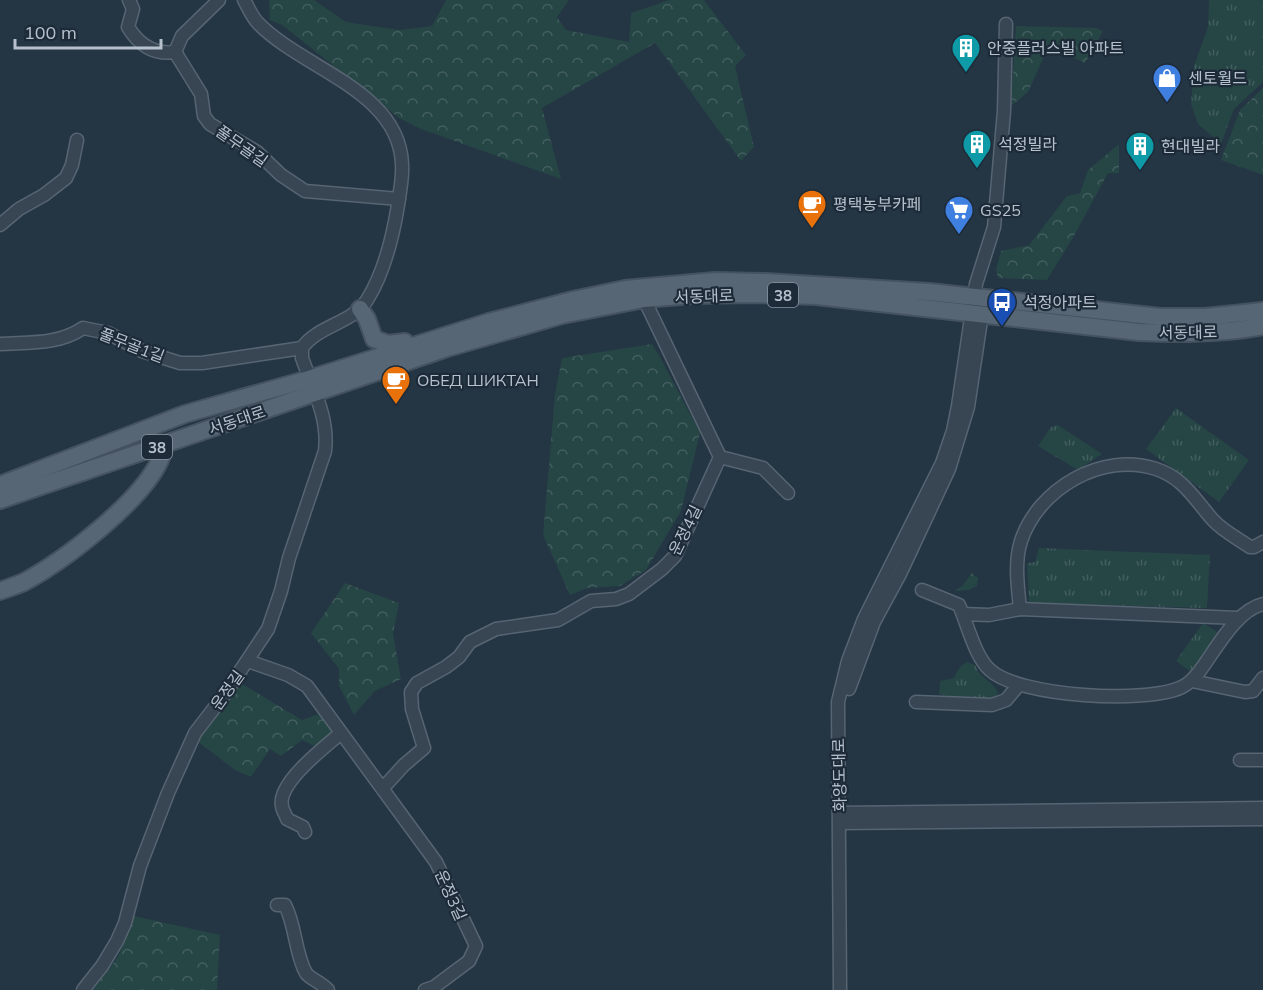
<svg xmlns="http://www.w3.org/2000/svg" width="1263" height="990" font-family="Mulish,'Noto Sans KR',sans-serif">
<style>
.grass{fill:url(#grass-tufts)}
.forest{fill:url(#forest-crowns)}
.garden{fill:#264545}
.lines{fill:none;stroke-linecap:round;stroke-linejoin:round}
.minor-casing{stroke:#576471;stroke-width:15}
.major-casing{stroke:#455260;stroke-width:20}
.minor{stroke:#384654;stroke-width:12}
.major{stroke:#566674;stroke-width:16}
.labels{text-anchor:middle;dominant-baseline:central;stroke-width:4.5;stroke-linejoin:round;paint-order:stroke}
.shield{fill:#1d2b39;stroke:#8894a1;stroke-width:1.5}
.shield-label{font-size:15px;font-weight:bold;fill:#b6c1cd}
.poi-label{font-size:16px;fill:#b6c1cd;stroke:#1d2b39;text-anchor:start}
.street-label{font-size:16px;fill:#b6c1cd;stroke:#1d2b39}
</style>
<defs>
<pattern id="grass-tufts" width="24" height="20" patternUnits="userSpaceOnUse" patternTransform="scale(1.5)"><rect width="24" height="20" fill="#264545"/><path d="M3 7l-1-3M5 7V3M7 7l1-3M15 17l-1-3M17 17v-4M19 17l1-3" fill="none" stroke="#435e5f"/></pattern>
<pattern id="forest-crowns" width="20" height="18" patternUnits="userSpaceOnUse" patternTransform="scale(1.5)"><rect width="20" height="18" fill="#264545"/><path d="M2 6a3 3 0 1 1 6 0M12 15a3 3 0 1 1 6 0" fill="none" stroke="#435e5f"/></pattern>
</defs>
<rect width="100%" height="100%" fill="#243544"/>
<g class="grass">
<path d="M1209 0H1263V82L1234 109 1221 144 1198 124 1191 104 1194 66 1208 27Z"/>
<path d="M1176 408 1249 460 1219 502 1146 449Z"/>
<path d="M1058 425 1102 454 1078 470 1038 446 1051 427Z"/>
<path d="M1039 548 1210 555 1207 608 1029 603 1027 563 1035 562Z"/>
<path d="M1203 623 1219 633 1191 672 1176 661Z"/>
<path d="M967 662 975 665C979 677 992 681 998 692L995 698 962 699 939 694 940 681 954 678 960 667Z"/>
</g>
<g class="forest">
<path d="M269 0H314L346 22 400 30 432 26 446 0H569L557 17 566 30 629 42 631 13 669 0H704L746 55 735 66 754 147 741 161 655 43 542 108 561 179 421 129 399 118 282 25 270 20Z"/>
<path d="M1016 26 1096 28 1103 31 1085 63 1049 46 1028 92 1011 106Z"/>
<path d="M1263 88V175L1221 160 1240 110Z"/>
<path d="M1119 144V173H1108L1074 236 1047 280 998 278 996 269 1001 251 1029 245 1067 196 1080 193 1088 170Z"/>
<path d="M652 344 660 357 700 433 681 511 646 570 620 586 588 588 570 595 543 535 555 394 562 358Z"/>
<path d="M972 573 978 578 977 586 969 590 955 591 962 586Z"/>
<path d="M345 583 399 603 393 633 401 679 375 691 354 715 339 686V669L311 633Z"/>
<path d="M229 676 302 720 321 713 336 732 316 747 302 740 281 756 270 749 251 777 235 770 197 741Z"/>
<path d="M134 916 220 935 217 990H93L118 957Z"/>
</g>
<path class="garden" d="M1180 422 1202 438 1193 449 1172 433Z"/>
<g class="lines">
<g class="minor-casing">
<g id="minor">
<path d="M129 0 133 9 128 27C139 45 154 55 175 52L201 94 204 116 210 124 257 152 281 175 305 191 399 199"/>
<path d="M175 52 182 36 219 0"/>
<path d="M0 225 19 209 44 195 66 178 72 165 77 140"/>
<path d="M0 344C29 342 58 345 83 328L108 333 142 351 180 363H202L302 348"/>
<path d="M720 457 763 468 788 493"/>
<path d="M922 590 959 605C967 623 975 657 990 670 1019 697 1147 704 1182 687 1189 684 1194 678 1199 672 1215 651 1236 610 1263 604"/>
<path d="M1020 609C1018 587 1014 563 1021 541 1038 489 1102 451 1156 469 1184 478 1195 500 1213 520 1223 531 1237 538 1250 547H1254L1263 542"/>
<path d="M963 614 989 615 1020 609 1238 618"/>
<path d="M248 661 288 675 307 686 436 862 476 946 469 961 434 987 425 990"/>
<path d="M1192 681 1245 692 1253 691 1263 678"/>
<path d="M849 689 874 622 900 574 949 469 968 407 983 307"/>
<path d="M916 702 992 705 1006 700 1018 686"/>
<path d="M1240 760H1263"/>
<path d="M383 788 404 765 424 748 412 709 411 692 417 683 446 667 459 657 470 642 496 629 558 620 591 601 616 599 629 594 662 569 675 556 720 457 644 299"/>
<path d="M840 813 1263 808"/>
<path d="M840 823 1263 819"/>
<path d="M305 832 303 827 287 819C286 815 282 810 282 806 277 783 325 747 341 733"/>
<path d="M277 905H285C296 926 295 954 306 973 310 979 321 982 328 990"/>
<path d="M83 990 102 966 117 941 125 923 140 866 168 793 195 733 225 694 268 629 281 591 289 558 325 451C329 418 313 389 302 358V348C318 325 352 324 367 300 384 273 393 236 398 205 400 191 403 177 402 164 399 90 302 69 258 23 252 17 248 7 244 0"/>
<path d="M840 990 838 702 848 661 864 619 942 463 953 431 958 406 976 284 994 227 1004 111 1006 24"/>
</g>
</g>
<g class="major-casing">
<g id="major">
<path d="M360 309 367 319 374 339 388 344 405 342"/>
<path d="M0 485 185 414 309 379 489 322 573 300 625 289 715 281 766 282 929 292 1160 317H1205L1263 311"/>
<path d="M0 500 447 348 562 315 644 299 692 295 753 294 816 296 1139 332C1181 334 1222 334 1263 326"/>
<path d="M0 591C8 588 18 585 26 581 66 559 139 503 159 462 162 456 163 450 165 444"/>
</g>
</g>
<use href="#minor" class="minor"/>
<use href="#major" class="major"/>
</g>
<defs>
<g id="building-pin" transform="scale(1.5)"><path d="M0 17L-7.5 6A9.5 9.5 0 1 1 7.5 6Z" fill="#0f9aa8" stroke="#1d2b39"/><path d="M-4-6H4V6H1V3H-1V6H-4ZM-2.5-4.3h1.7v1.8h-1.7ZM.8-4.3h1.7v1.8H.8ZM-2.5-1h1.7V.8h-1.7ZM.8-1h1.7V.8H.8Z" fill="#fff"/></g>
<g id="shop-pin" transform="scale(1.5)"><path d="M0 17L-7.5 6A9.5 9.5 0 1 1 7.5 6Z" fill="#3f7fe0" stroke="#1d2b39"/><path d="M-5-2.5h2.3a2.7 3.5 0 0 1 5.4 0H5L5.5 6h-11ZM-1.5-2.5h3a1.5 2.3 0 0 0-3 0Z" fill="#fff"/></g>
<g id="cafe-pin" transform="scale(1.5)"><path d="M0 17L-7.5 6A9.5 9.5 0 1 1 7.5 6Z" fill="#e8710a" stroke="#1d2b39"/><path d="M-5.5-4.5H6V0H3Q3 3.5 0 3.5H-2.5Q-5.5 3.5-5.5 0ZM3-3.2v2h1.7v-2ZM-6 4.5H4V6H-6Z" fill="#fff"/></g>
<g id="supermarket-pin" transform="scale(1.5)"><path d="M0 17L-7.5 6A9.5 9.5 0 1 1 7.5 6Z" fill="#3f7fe0" stroke="#1d2b39"/><path d="M-6-5.5h2.5l.6 2H6L4.5 2H-2.5L-4.4-4H-6ZM-1.5 3.2a1.3 1.3 0 1 0 .1 0ZM3 3.2a1.3 1.3 0 1 0 .1 0Z" fill="#fff"/></g>
<g id="bus-pin" transform="scale(1.5)"><path d="M0 17L-7.5 6A9.5 9.5 0 1 1 7.5 6Z" fill="#1a4fb4" stroke="#1d2b39"/><path d="M-5-6H5V4H4V6H2V4H-2V6H-4V4H-5ZM-3.5-4V0h7V-4ZM-3.5 1.2v1.5H-2V1.2ZM2 1.2v1.5H3.5V1.2Z" fill="#fff"/></g>
</defs>
<g fill-rule="evenodd">
<use href="#building-pin" x="966" y="48"/>
<use href="#shop-pin" x="1167" y="78"/>
<use href="#building-pin" x="977" y="144"/>
<use href="#building-pin" x="1140" y="146"/>
<use href="#cafe-pin" x="812" y="204"/>
<use href="#supermarket-pin" x="959" y="210"/>
<use href="#bus-pin" x="1002" y="302"/>
<use href="#cafe-pin" x="396" y="380"/>
</g>
<g class="labels">
<g class="shield">
<rect x="768" y="283" width="30" height="24" rx="4.5"/>
<rect x="142" y="435" width="30" height="24" rx="4.5"/>
</g>
<g class="shield-label">
<text x="783" y="295">38</text>
<text x="157" y="447">38</text>
</g>
<g class="poi-label">
<text x="987" y="48">안중플러스빌 아파트</text>
<text x="1188" y="78">센토월드</text>
<text x="998" y="144">석정빌라</text>
<text x="1161" y="146">현대빌라</text>
<text x="833" y="204">평택농부카페</text>
<text x="980" y="210">GS25</text>
<text x="1023" y="302">석정아파트</text>
<text x="417" y="380">ОБЕД ШИКТАН</text>
</g>
<g class="street-label">
<text transform="translate(242 146) rotate(35)">풀무골길</text>
<text transform="translate(704 296) rotate(-2)">서동대로</text>
<text transform="translate(1188 332) rotate(-1)">서동대로</text>
<text transform="translate(132 345) rotate(21)">풀무골1길</text>
<text transform="translate(237 420) rotate(-19)">서동대로</text>
<text transform="translate(685 530) rotate(-64)">운정4길</text>
<text transform="translate(227 690) rotate(-54)">운정길</text>
<text transform="translate(839 775) rotate(-91)">화양도대로</text>
<text transform="translate(451 895) rotate(66)">운정3길</text>
</g>
</g>
<path d="M15 39v9h146v-9" fill="none" stroke="#b6c1cd" stroke-width="3"/>
<text x="24" y="39" font-size="18" fill="#b6c1cd" stroke="#1d2b39" stroke-width="4.5" paint-order="stroke">100 m</text>
</svg>
